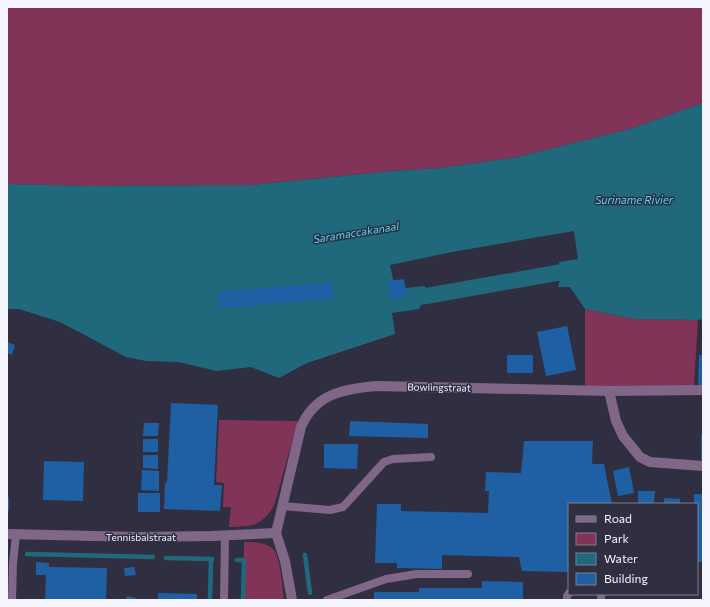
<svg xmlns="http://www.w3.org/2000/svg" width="710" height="607" font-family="Commissioner,sans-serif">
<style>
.green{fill:#823358}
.water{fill:#20697c}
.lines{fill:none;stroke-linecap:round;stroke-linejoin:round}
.stream{stroke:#20697c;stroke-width:4.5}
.canal{stroke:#20697c;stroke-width:16}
.building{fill:#1f60a4}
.lane{stroke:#816787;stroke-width:8}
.street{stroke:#816787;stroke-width:10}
.labels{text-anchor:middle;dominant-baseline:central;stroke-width:3;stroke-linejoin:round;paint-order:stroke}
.street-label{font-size:10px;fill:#f4f4fd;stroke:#302f41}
.water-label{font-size:11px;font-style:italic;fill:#4fd6fb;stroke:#302f41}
</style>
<rect width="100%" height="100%" fill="#302f41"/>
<g class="green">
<path d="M7 7H703V103L630 129 518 157 441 168 393 171 251 185 90 186 7 184Z"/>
<path d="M585 309 634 319 698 320 694 386 585 388Z"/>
<path d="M219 420 298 421 274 506C260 527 253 526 229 527L231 507H223L224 483 216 482Z"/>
<path d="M244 542C254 542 267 542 274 550 280 556 283 591 284 600H243Z"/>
</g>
<path class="water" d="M703 103V319L698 320 634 319 585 309 570 287H558L562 272 559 262 578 259 574 231 452 252 390 265 395 289 425 286 426 296 419 309 392 313 395 334 307 363 279 378 251 367 217 371 178 362 146 361 126 357 60 322 19 309H7V184L90 186 251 185 393 171 441 168 518 157 630 129Z"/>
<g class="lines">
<g class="stream">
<path d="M27 554 153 557"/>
<path d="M305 555 310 593"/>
<path d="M166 558 212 559"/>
<path d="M237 560H244L243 600"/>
<path d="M210 600 211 559"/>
</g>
<path class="canal" d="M404 298 426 296 562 272 583 267"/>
</g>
<g class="building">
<path d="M404 279 407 296 391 299 388 281Z"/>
<path d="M332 283 333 299 220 308 219 292Z"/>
<path d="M567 326 576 370 546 376 537 332Z"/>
<path d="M7 342 15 345 12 355 7 353Z"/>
<rect x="507" y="355" width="26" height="18"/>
<path d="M699 355H703V388H698Z"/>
<path d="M171 403 218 405 214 485H222L220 511 164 509 165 482 167 483Z"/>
<path d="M350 421 428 424V438L349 436Z"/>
<path d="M144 423H159L158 436H143Z"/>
<rect x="701" y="434" width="2" height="25"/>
<rect x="143" y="439" width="15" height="13"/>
<path d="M524 441H593L592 464H604L612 504H569V572L522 571 519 557 442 555V569L397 568V563H375L377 504H401V511L488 513 489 491H485L486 472 521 473Z"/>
<path d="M324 444H358L357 469 324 468Z"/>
<path d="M143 455H158V469L143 468Z"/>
<path d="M44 461 84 462 83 501 43 500Z"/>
<path d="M629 467 634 493 618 496 613 471Z"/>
<path d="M142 470 159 471V491L141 490Z"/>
<path d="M638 491H655L654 504H638Z"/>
<rect x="138" y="493" width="22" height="19"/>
<path d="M694 494H703V562H697V504H694Z"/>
<rect x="7" y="497" width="2" height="14"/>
<path d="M664 498 680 499V504H664Z"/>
<path d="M36 562 49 563V567L107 568 106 600 74 599V600H45L46 575H36Z"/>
<path d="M134 567 136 575 125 576 124 568Z"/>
<path d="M482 581 523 582V600H374V592H419V588H482Z"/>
<path d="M158 593 197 594V600H158Z"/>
<path d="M127 596 136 598 135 600H126Z"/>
</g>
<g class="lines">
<g class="lane">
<path d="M282 506 330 510 343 507 384 462 393 459 431 457"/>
<path d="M601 594V600"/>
<path d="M12 600 13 563 16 535"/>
<path d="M224 600 225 536"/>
<path d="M327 600 386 579 417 574H468"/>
<path d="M567 600V596L569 593"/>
</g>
<g class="street">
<path d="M609 391 616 421 623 436 640 457 650 462 703 466"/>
<path d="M276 533 301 427C315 394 343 389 376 386L609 391 703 390"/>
<path d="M276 533 285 561 292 600"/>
<path d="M7 534 139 537 211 536 276 533"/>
</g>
</g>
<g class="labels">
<g class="street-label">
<text transform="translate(439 387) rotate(1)">Bowlingstraat</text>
<text x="141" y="537">Tennisbalstraat</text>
</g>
<g class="water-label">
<text x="634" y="199">Suriname Rivier</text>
<text transform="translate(356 232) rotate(-9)">Saramaccakanaal</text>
</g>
</g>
<rect width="710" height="607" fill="none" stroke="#f4f4fd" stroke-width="16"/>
<rect x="568" y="503" width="130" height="92" fill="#302f41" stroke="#7e7e8c"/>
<rect x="576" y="516" width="20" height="6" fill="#816787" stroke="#7e7e8c"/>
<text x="604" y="523" font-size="12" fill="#f4f4fd">Road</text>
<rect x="576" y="533" width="20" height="12" fill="#823358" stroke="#7e7e8c"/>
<text x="604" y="543" font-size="12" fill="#f4f4fd">Park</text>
<rect x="576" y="553" width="20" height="12" fill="#20697c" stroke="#7e7e8c"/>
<text x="604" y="563" font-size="12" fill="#f4f4fd">Water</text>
<rect x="576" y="573" width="20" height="12" fill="#1f60a4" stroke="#7e7e8c"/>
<text x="604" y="583" font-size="12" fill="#f4f4fd">Building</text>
</svg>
